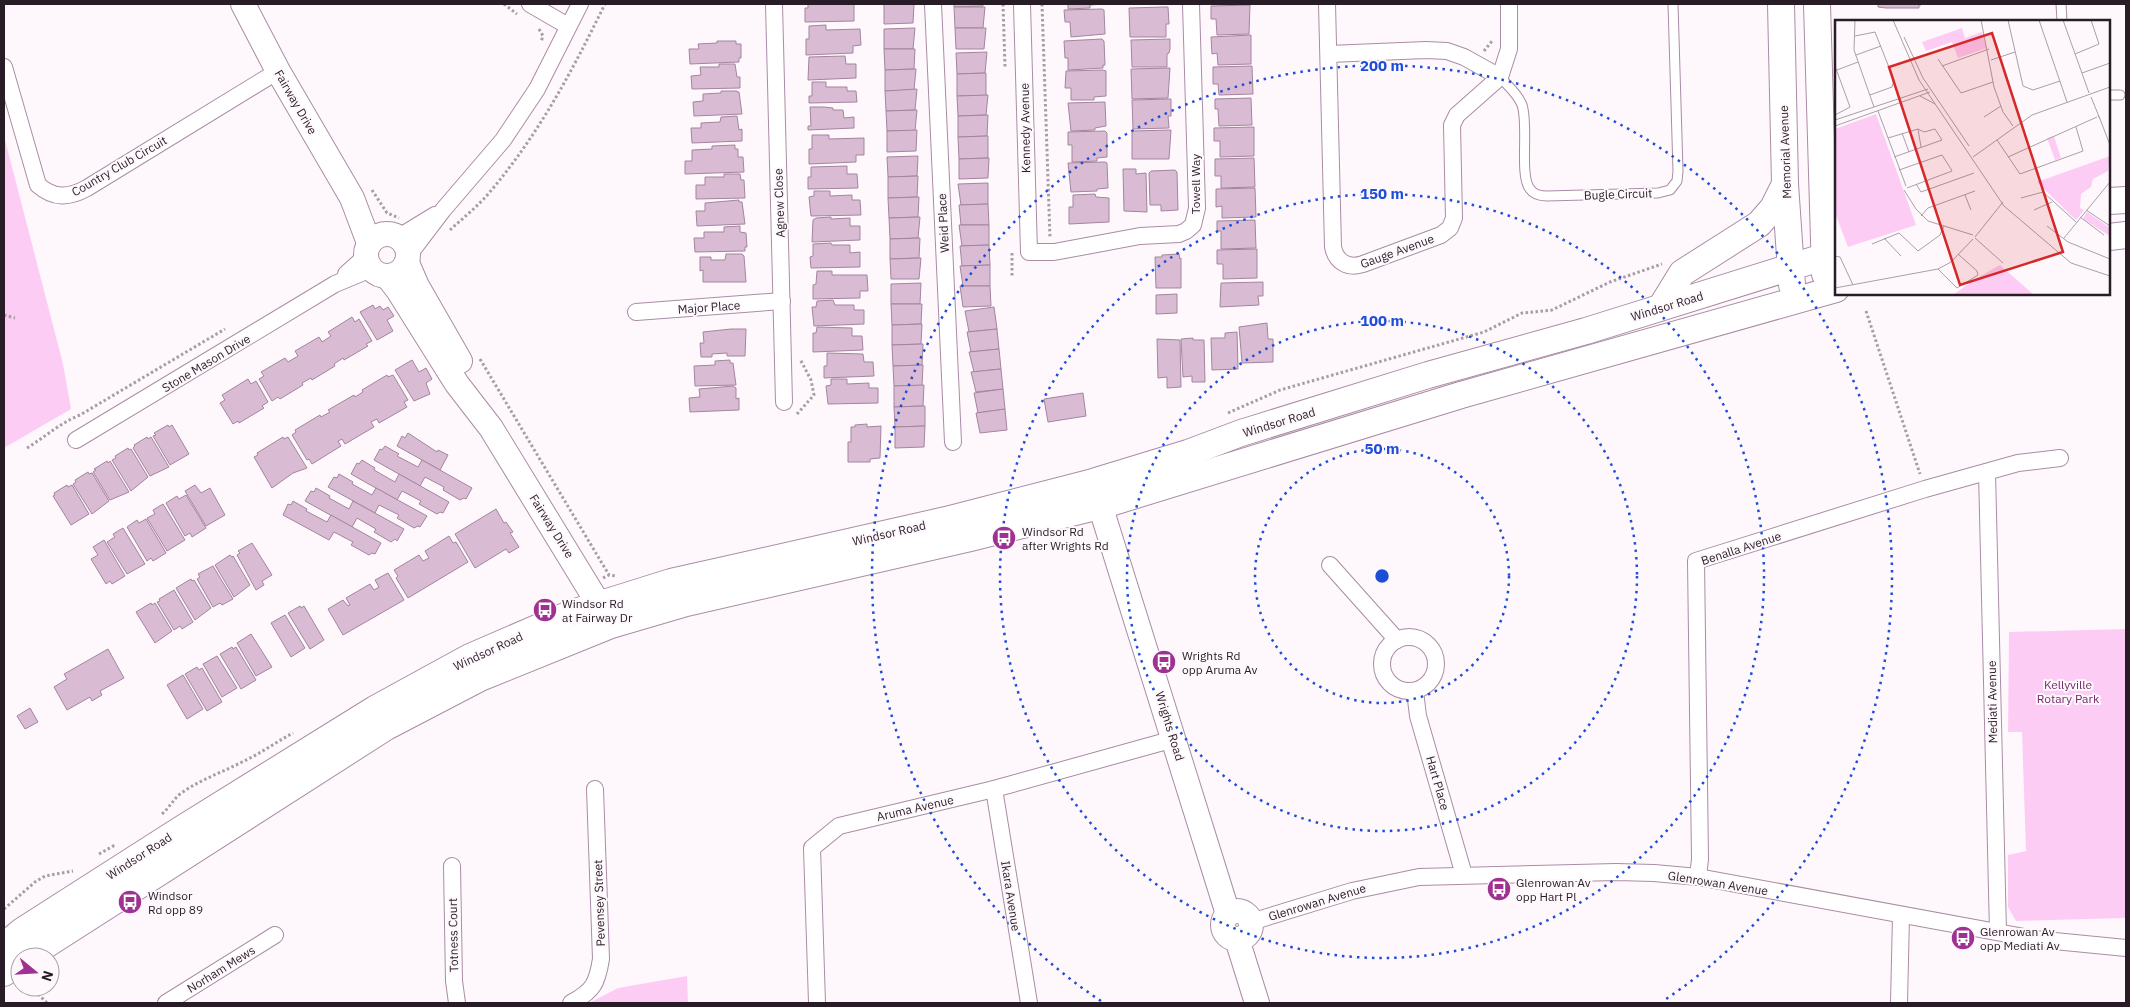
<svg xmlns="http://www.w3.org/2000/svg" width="2130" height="1007" font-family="'IBM Plex Sans',sans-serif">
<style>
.green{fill:#fdccf4}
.building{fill:#dabbd4;stroke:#a3859d}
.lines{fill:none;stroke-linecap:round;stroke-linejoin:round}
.lane-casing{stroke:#aa8ca5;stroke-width:11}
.street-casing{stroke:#aa8ca5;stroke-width:18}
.secondary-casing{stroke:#aa8ca5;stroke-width:26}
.primary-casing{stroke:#aa8ca5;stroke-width:28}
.path{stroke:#a69ea5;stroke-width:3;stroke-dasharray:2.5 2.5;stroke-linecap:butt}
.lane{stroke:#fff;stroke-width:9}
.street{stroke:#fff;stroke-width:16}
.secondary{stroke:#fff;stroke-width:24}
.primary{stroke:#fff;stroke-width:26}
.ring{fill:none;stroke:#1d4ed8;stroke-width:2.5;stroke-dasharray:2.5 5}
.labels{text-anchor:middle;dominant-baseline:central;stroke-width:4;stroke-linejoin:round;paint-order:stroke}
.street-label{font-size:12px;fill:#281d26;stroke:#fef8fd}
.poi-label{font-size:12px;fill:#281d26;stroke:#fef8fd;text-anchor:start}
.park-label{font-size:12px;fill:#75296c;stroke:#fef8fd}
.inset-road{fill:none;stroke:#a8a0a7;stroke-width:1}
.view{fill:#d62828;fill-opacity:0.15;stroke:#d62828;stroke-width:2.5}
.inset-edge{fill:none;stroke:#281d26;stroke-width:2.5}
.centre{fill:#1d4ed8;stroke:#fef8fd;stroke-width:2.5}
.ring-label{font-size:15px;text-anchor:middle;font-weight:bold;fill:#1d4ed8;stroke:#fef8fd;stroke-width:4;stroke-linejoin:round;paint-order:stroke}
</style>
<rect width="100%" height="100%" fill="#fef8fd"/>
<g class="green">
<path d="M4 136 63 364 71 409 4 448Z"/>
<path d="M2126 629V918L2016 921 2008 907V855L2026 851 2022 732H2008L2009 632Z"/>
<path d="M687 976 688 1003H589L618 988Z"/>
</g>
<g class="building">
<path d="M808 4H854V21L805 22V8H808Z"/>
<path d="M884 4H914L913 23 884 24Z"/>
<path d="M954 4H983V6L954 7Z"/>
<path d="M1068 4H1103L1090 5V8L1068 9Z"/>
<path d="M1878 4H1921V5H1919V8H1886L1878 7Z"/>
<path d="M1250 5 1249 34 1217 35 1216 19H1211V6Z"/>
<path d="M954 7H985L983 28H955Z"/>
<path d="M1164 7H1168L1169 24H1166V37H1130L1129 8Z"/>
<path d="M1102 9 1104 10 1105 34 1071 37 1070 22H1065L1064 10Z"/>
<path d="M826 25V30L860 29 861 45 853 46V53L806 55V39H809V26Z"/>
<path d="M915 28 913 49H884V29Z"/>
<path d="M955 28H986L984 49H956Z"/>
<path d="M1251 35V64L1218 65 1217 53 1212 54 1211 37Z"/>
<path d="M1102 39 1104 41 1105 65H1103V68L1068 70V58H1065L1064 41Z"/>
<path d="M1170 39V49L1169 53 1167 54V67H1132L1131 40Z"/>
<path d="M717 41H736V44H741V58H739V62L690 64 689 49H699L698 44 717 43Z"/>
<path d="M884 49H915L914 69 885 70Z"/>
<path d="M987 52 985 73 957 74 956 53Z"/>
<path d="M845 56 846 64H856V78L808 80 809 57Z"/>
<path d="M719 64H735L737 77H740V88L692 89 691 76 701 75 700 67H719Z"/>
<path d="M1252 66 1253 94 1219 95 1218 84H1213V67Z"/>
<path d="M1170 68 1168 98 1132 99 1131 69Z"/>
<path d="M916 69 914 90 885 91V70Z"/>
<path d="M1103 70 1106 71V96L1094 97V100H1071V88H1065L1066 71Z"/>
<path d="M986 73V96H957V74Z"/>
<path d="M812 82H826V87H847V91H856L857 102 809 103V96H812Z"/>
<path d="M917 89 915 110 886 111 885 91Z"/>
<path d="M721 91H737V92H739L742 114 694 116 693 102 703 101V94L721 93Z"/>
<path d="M988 95 986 115 958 116 957 96Z"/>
<path d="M1251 98 1252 125 1219 126 1218 109H1215V99Z"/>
<path d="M1171 99V116H1168L1169 128 1133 129 1132 100Z"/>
<path d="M1105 102 1106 126 1095 128V130L1071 131 1068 103Z"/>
<path d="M810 107H824L833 108V110H843L844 118 854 117V128L808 130V126H811Z"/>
<path d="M917 110 915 131H887L886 111Z"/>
<path d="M988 115 987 136 958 137V116Z"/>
<path d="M737 116 739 130 742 129V141L692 143 691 128H701V123L720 122 721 117Z"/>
<path d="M1254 127V156L1220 157V141H1214V128Z"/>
<path d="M917 130 916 151 887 152V131Z"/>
<path d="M1171 130 1169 159H1132V131Z"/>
<path d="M1105 131 1107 133V157L1097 158V161L1072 162V145H1068V132Z"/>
<path d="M812 135H829V139L864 138V155H856V162L809 164V149H812Z"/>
<path d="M988 136V158L959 159 958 137Z"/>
<path d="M735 145V149H738V157H743L744 172 685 174V161H692V150L712 149V146Z"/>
<path d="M918 156 917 176 888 177 887 157Z"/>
<path d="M989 158 988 178 959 179V159Z"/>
<path d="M1254 158 1255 187 1221 188V176H1215V159Z"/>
<path d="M1105 162 1107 163 1108 188 1097 189V191L1071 192 1068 163Z"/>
<path d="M847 166V174H857L858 188 808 189V177H811V167Z"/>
<path d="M1123 169H1136V174L1146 173 1147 212 1124 211Z"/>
<path d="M1175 170 1177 172 1178 210 1161 211V205H1150L1149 173 1151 171Z"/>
<path d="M724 174H740L741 180H744L745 198 696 199V185H705V177H724Z"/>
<path d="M918 176 917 197 888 198V177Z"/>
<path d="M988 183V204L961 205 958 184Z"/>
<path d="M1255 188 1256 217 1222 218V206L1216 207V189Z"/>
<path d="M814 191H830V196L852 195V200H860L861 215 811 216 809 197 814 196Z"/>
<path d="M1095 194 1096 197 1109 198V222L1069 224V207H1073V195Z"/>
<path d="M919 197 918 217 889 218 888 198Z"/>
<path d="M739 200V202H742L745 224 697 226 696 211H705V203Z"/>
<path d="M988 204 989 225H961L959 205Z"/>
<path d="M831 217V219L850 218V226H860V240L812 242 813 220 816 218Z"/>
<path d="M920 217 918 238 890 239 889 218Z"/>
<path d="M1255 220 1256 248 1221 249V231H1217V221Z"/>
<path d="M959 225H989V245L962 246Z"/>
<path d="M740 226V232L746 233 747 247H745V251L695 252 694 238H704V232H724V227Z"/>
<path d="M920 238 919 258 890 259V239Z"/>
<path d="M831 243 832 245H850V253L860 252V267L811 268 810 257 813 256V244Z"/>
<path d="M989 245 990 265 962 266 960 246Z"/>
<path d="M1257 249V278L1223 279V264H1217V250Z"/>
<path d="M726 254H742L744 256 746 282H703V270L700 271V257H711V260H725Z"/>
<path d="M1179 254 1180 259 1181 258V288H1156L1155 257H1162V255Z"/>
<path d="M921 258 919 279H891L890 259Z"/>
<path d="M990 265V286H963L960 266Z"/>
<path d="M817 271H832V275H867L868 291H860V298L813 299V285L816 284Z"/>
<path d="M1263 282V296H1258L1259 305 1220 307 1221 283Z"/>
<path d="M921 283 920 304H891V284Z"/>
<path d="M960 286H990L991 306 963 307Z"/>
<path d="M1177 294V313L1156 314V295Z"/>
<path d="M833 300 835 305H854V310H864V324L814 326 812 307H816L817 301Z"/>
<path d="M891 304H922L921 324 892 325Z"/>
<path d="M373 305 375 309 380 306 383 310 388 307 394 316 387 320 393 331 377 340 360 312Z"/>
<path d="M994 307 997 329 969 332 965 311Z"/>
<path d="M352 317 355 322 359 319 372 341 366 344 368 346 344 360 343 358 334 364 335 366 312 380 311 378 302 383 303 385 280 399 278 397 272 401 259 379 264 376 261 372 285 358 288 362 298 356 295 351 319 337 322 342 331 336 328 332Z"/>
<path d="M1267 323 1268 339H1273V362L1242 363 1239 327Z"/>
<path d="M922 324 921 344 892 345V325Z"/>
<path d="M817 327 852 328V336H862L863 350 813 352V333H816Z"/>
<path d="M731 329H746L745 356H727V353L712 354V357H701L700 343H704L703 332Z"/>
<path d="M997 329 999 349 971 352 967 332Z"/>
<path d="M1237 332 1238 369 1212 370 1211 338H1225V333Z"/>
<path d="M1193 338V340H1204L1205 382H1192V376L1183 377 1181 339Z"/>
<path d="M1157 339 1180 340 1181 387 1167 388V377L1158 378Z"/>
<path d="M923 344 922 365 893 366 892 345Z"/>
<path d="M999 349 1001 369 974 372 969 352Z"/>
<path d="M827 353 863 354 864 362H873L874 376 824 378V366H827Z"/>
<path d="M412 360 419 372 426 368 432 379 426 383 430 394 414 401 395 370Z"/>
<path d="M730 360V363H733L736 385 695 386 694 366 715 365V361Z"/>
<path d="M923 365 922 386H894L893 366Z"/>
<path d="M1001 369 1003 389 976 392 971 372Z"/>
<path d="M387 375 388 377 393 375 408 400 404 402 407 407 379 423 377 419 371 422 374 427 345 444 342 439 338 441 341 446 312 464 309 459 307 460 292 435 296 432 295 430 320 415 321 417 330 412 328 410 354 395 355 397 363 392 362 390Z"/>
<path d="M248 379 251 384 256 381 268 402 262 406 264 408 239 423 238 421 233 424 220 403 225 400 222 395Z"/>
<path d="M831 379H847V384L869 383V388H878V403L828 404 826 386 831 385Z"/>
<path d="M924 385 923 406 894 407V386Z"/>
<path d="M733 386 736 388V399L739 398V410L690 412 689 398 700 397 699 389Z"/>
<path d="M1003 389 1005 409 978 413 974 393Z"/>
<path d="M1083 393 1086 416 1048 422 1044 399Z"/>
<path d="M923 406H925V426L895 427 894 407Z"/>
<path d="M1005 409 1007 430 980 433 976 413Z"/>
<path d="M867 424V427L881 426 880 458 870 459V462H848V442H851V427H855V425Z"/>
<path d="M168 425 169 427 172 425 189 454 170 465 153 436 156 435 154 433Z"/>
<path d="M925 426 924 447 895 448V427Z"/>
<path d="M408 433 437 452 438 450 448 455 440 470 397 446 402 436 405 438Z"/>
<path d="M147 437 148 439 151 437 169 467 150 476 133 448 135 446 134 445Z"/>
<path d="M283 437 284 439 288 437 307 468 293 473 272 488 254 457 258 455 257 453Z"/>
<path d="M385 446 399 454 397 456 418 467 422 460 472 488 466 499 464 498 460 500 443 490 444 487 425 477 420 486 374 460 380 449 382 450Z"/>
<path d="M128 448 129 450 131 449 148 477 131 491 112 460 116 458 115 456Z"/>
<path d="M362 460 375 468 374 470 395 482 399 474 449 502 443 513 440 512 437 514 419 504 421 501 402 491 397 500 351 474 357 463 359 464Z"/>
<path d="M107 461 108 463 110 461 129 492 110 500 93 472 96 470 94 469Z"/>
<path d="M88 472 89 474 92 473 109 501 92 514 73 484 76 482 75 480Z"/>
<path d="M339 474 353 482 352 484 372 495 376 488 427 516 420 527 418 526 414 528 397 518 399 515 379 505 375 513 328 487 334 477 337 478Z"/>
<path d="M67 485 68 487 72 485 89 514 71 525 53 496 55 495 54 493Z"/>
<path d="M195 485 201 493 210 488 225 515 206 526 185 491Z"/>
<path d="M316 488 330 496 329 498 349 509 353 501 404 529 397 541 395 539 391 542 374 532 376 529 357 518 352 527 305 501 311 491 314 492Z"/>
<path d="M186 495 206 528 192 537 190 533 185 536 166 503 177 496 179 499Z"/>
<path d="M293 501 307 509 306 511 327 522 331 515 381 543 375 554 372 553 369 555 351 545 353 542 334 532 329 540 283 515 288 504 291 505Z"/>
<path d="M163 504 185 540 167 551 147 518 155 514 153 510Z"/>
<path d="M496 509 504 523 506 522 513 532 510 533 519 547 509 553 506 549 475 568 455 534Z"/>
<path d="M146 519 166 553 153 561 151 558 147 561 127 527 137 520 139 523Z"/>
<path d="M123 528 145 564 127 574 107 542 115 537 113 534Z"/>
<path d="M449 536 453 543 456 542 468 562 408 598 396 578 398 576 394 570 419 555 423 561 429 558 425 551Z"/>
<path d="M104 540 125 576 112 584 110 581 106 584 91 559 98 555 93 547Z"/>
<path d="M252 543 272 575 262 581 264 585 256 590 237 555 240 553 238 551Z"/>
<path d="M230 555 232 557 233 556 250 585 234 597 215 565Z"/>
<path d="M213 566 233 599 222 605 220 603 213 607 197 579 200 577 198 574Z"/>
<path d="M388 573 404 600 343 635 328 609 343 600 348 606 350 605 346 598 370 584 374 590 379 587 375 580Z"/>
<path d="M191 579 192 581 194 580 211 608 195 620 176 588Z"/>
<path d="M174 590 193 622 182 629 180 626 174 630 157 602 160 601 159 599Z"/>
<path d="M151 603 152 605 155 603 172 631 155 643 136 612Z"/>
<path d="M300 606 301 608 304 606 324 640 310 649 288 613Z"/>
<path d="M285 615 305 648 291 657 271 623Z"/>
<path d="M251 634 272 667 256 676 237 643Z"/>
<path d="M232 647 233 649 236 647 256 680 241 689 220 654Z"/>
<path d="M108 649 124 678 100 691 102 695 92 701 90 697 67 710 54 687 67 679 64 674Z"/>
<path d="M217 656 237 688 222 697 203 664Z"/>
<path d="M197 667 199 670 202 668 222 702 207 711 185 674Z"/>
<path d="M183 675 203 709 187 719 167 685Z"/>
<path d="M30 708 38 722 25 729 17 716Z"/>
</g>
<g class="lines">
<g class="lane-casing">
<g id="lane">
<path d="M2061 4 2062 21"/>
<path d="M1500 77C1508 86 1518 94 1522 105 1529 125 1519 176 1530 189 1534 195 1540 196 1547 196L1658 193 1670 190 1677 181 1678 171 1673 4"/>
<path d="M2109 95H2120"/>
</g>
</g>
<g class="street-casing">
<g id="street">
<path d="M530 4 568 26"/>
<path d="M774 4 784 402"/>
<path d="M933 4 953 442"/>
<path d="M1022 4 1029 252H1054L1140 236 1179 234 1186 231 1193 225 1197 208 1191 4"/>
<path d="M1327 4 1333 247C1336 262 1348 269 1363 264L1441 235 1450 228 1454 218 1452 125 1457 115 1500 77 1509 49V4"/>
<path d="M1329 54 1426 50 1447 51 1464 57 1500 77"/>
<path d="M4 67 38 185C54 199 69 198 87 188L278 71"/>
<path d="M399 237 435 215"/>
<path d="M408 256 443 210 503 140 537 89 580 4"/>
<path d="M346 274 366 256"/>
<path d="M636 312 782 301"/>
<path d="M76 440 335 284 371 269"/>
<path d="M1987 472 1998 932"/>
<path d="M1330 565 1397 640"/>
<circle cx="1409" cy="664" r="27"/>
<path d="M1415 691 1418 716 1464 875"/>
<path d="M994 789 1029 1003"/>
<path d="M452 866 454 981 457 1003"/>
<path d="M1698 877 1700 859 1696 561 1925 489 2018 463 2060 458"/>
<path d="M1251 922 1352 891 1419 877 1616 872 1654 873 1698 877 2034 939 2126 948"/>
<path d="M166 1003 275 935"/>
<path d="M571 1003C593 991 597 984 601 959L595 789"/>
<path d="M817 1003 812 848 839 826 994 789 1174 739"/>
<path d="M1899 1003 1901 916"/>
</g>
</g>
<g class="secondary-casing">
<g id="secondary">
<path d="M243 4 278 71 352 198 369 243"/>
<circle cx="387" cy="255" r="21"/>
<path d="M407 263 417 286 460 361"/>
<path d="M387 276 398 290 457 384 491 428 609 621"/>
<path d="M1095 489 1228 914"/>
<circle cx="1237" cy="925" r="14"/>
<path d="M1237 939 1257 1003"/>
</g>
</g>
<g class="primary-casing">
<g id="primary">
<path d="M1781 4 1785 184 1792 285"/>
<path d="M1817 4 1825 274"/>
<path d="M2109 201 2126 200"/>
<path d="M2109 237 2126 235"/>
<path d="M1661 307 1682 273 1759 224 1773 208 1785 184"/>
<path d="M4 946 22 931 180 830 375 709 470 657 572 613 671 582 946 520 1093 482 1188 453 1241 433 1428 375 1586 331 1836 253"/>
<path d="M27 957 386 727 480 678 611 625 686 603 970 538 1100 506 1461 395 1836 289"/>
<path d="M4 973 20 962"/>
</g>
</g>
<g class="path">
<path d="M504 4 517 14"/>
<path d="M1003 4 1005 67"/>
<path d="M1042 4 1050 238"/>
<path d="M539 29 543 36 541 42"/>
<path d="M1484 51 1492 41"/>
<path d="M372 190 387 213 399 218"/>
<path d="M450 230C463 218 477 207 489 193 539 134 571 73 605 4"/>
<path d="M1012 253V278"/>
<path d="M1866 311 1920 474"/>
<path d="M4 315 15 318"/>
<path d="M480 359 609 575"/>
<path d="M1228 413 1280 390 1484 332 1522 313 1552 310 1610 282 1662 264"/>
<path d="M797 414 814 395 811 380 800 359"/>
<path d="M27 448C45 437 60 423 80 415L225 329"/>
<path d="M603 578 609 575 617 576"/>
<path d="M162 814C169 808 173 800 180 794 199 780 221 773 242 762 260 754 276 742 293 733"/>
<path d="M99 854 115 845"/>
<path d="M4 909 35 882 45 876 73 871"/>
<path d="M31 987 47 1003"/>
</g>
<use href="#lane" class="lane"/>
<use href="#street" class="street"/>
<use href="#secondary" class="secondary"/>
<use href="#primary" class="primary"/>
</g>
<g class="ring">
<circle cx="1382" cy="576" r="127"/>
<circle cx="1382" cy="576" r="255"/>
<circle cx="1382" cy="576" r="382"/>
<path d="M1101 1001A510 510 0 1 1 1663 1001"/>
</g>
<defs>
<g id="bus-disc" transform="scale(1.25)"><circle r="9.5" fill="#9e3191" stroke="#fef8fd"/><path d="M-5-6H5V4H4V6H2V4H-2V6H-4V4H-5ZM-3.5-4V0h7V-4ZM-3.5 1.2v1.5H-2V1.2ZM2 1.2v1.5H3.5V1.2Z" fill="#fff"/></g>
</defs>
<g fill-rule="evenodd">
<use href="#bus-disc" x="1004" y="538"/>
<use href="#bus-disc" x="545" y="610"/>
<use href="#bus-disc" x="1164" y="662"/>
<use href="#bus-disc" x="1499" y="889"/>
<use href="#bus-disc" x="130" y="902"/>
<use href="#bus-disc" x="1963" y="938"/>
</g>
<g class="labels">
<g class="street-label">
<text transform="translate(296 102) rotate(60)">Fairway Drive</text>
<text transform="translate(1025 128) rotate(-91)">Kennedy Avenue</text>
<text transform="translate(1785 152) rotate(-92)">Memorial Avenue</text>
<text transform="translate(119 166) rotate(-30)">Country Club Circuit</text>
<text transform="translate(1195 184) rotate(-90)">Towell Way</text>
<text transform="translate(1618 194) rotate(-2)">Bugle Circuit</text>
<text transform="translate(779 203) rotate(-92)">Agnew Close</text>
<text transform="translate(943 223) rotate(-93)">Weid Place</text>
<text transform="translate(1397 251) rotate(-20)">Gauge Avenue</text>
<text transform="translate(1667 306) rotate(-17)">Windsor Road</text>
<text transform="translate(709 307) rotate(-4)">Major Place</text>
<text transform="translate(206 363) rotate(-31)">Stone Mason Drive</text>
<text transform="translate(1279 422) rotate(-17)">Windsor Road</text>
<text transform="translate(552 526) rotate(58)">Fairway Drive</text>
<text transform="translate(889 533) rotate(-13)">Windsor Road</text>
<text transform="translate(1741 548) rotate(-18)">Benalla Avenue</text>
<text transform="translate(488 651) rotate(-25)">Windsor Road</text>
<text transform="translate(1992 702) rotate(-91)">Mediati Avenue</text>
<text transform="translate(1170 726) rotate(73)">Wrights Road</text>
<text transform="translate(1438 783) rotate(74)">Hart Place</text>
<text transform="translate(915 808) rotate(-13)">Aruma Avenue</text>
<text transform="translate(139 856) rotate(-33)">Windsor Road</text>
<text transform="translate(1718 883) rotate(9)">Glenrowan Avenue</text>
<text transform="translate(1011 896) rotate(81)">Ikara Avenue</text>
<text transform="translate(1317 902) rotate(-17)">Glenrowan Avenue</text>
<text transform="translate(599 903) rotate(-92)">Pevensey Street</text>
<text transform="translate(453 935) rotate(-91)">Totness Court</text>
<text transform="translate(221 969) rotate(-32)">Norham Mews</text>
</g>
<g class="poi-label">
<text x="1022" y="531">Windsor Rd<tspan x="1022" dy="14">after Wrights Rd</tspan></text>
<text x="562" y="603">Windsor Rd<tspan x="562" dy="14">at Fairway Dr</tspan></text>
<text x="1182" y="655">Wrights Rd<tspan x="1182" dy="14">opp Aruma Av</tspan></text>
<text x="1516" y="882">Glenrowan Av<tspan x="1516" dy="14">opp Hart Pl</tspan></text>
<text x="148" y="895">Windsor<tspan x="148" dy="14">Rd opp 89</tspan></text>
<text x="1980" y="931">Glenrowan Av<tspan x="1980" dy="14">opp Mediati Av</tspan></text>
</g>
<g class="park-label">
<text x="2068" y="684">Kellyville<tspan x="2068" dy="14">Rotary Park</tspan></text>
</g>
</g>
<g transform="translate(1835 20)">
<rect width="275" height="275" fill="#fef8fd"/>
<path d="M127 8 130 18 147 12 152 28 123 38 117 22 91 31 87 22ZM41 94 81 205 13 227 0 193V109ZM219 116 226 138 220 140 212 118ZM275 136 273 151 258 159 256 167 246 174 245 188 249 190 241 200 202 162ZM252 192 275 208V216L248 199ZM165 245 199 275H118L142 258Z" fill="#fdccf4"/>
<path class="inset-road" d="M20 0 19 30 39 87M58 0 84 60 169 186 236 243 275 256M146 0 159 67 168 92 178 106M173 0 188 66 198 70 225 61M204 0 232 82M228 0 254 73M20 16 40 12 59 60 57 67 35 75M69 17 88 58 134 126M240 34 264 24 256 0M21 35 46 26M103 39 126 73 158 62M156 40 180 32M0 46 15 87 0 95M107 46 154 29M2 50 23 42M247 53 275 43M85 76 100 84M256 77 265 99 263 95M43 91 71 166M149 97 166 86M265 99 275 125M0 100 93 69M0 106 95 72M83 109 86 127M67 113 74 132M53 118 83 109M162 120 185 154 248 131 241 107M59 137 107 120 100 109 89 112 83 109M138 137 197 95 275 67M173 137 262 97M64 150 107 135 116 149 117 151 72 168M81 164 86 172 139 153M69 170 81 189 93 201 138 215M130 175 136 190M186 178 208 172 241 202M199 190 217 182M251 190 275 206M86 196 93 188 140 171M245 197 269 215M212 206 233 222 275 239M140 217 168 182M49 218 66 236M140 218 168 243M229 218 275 162M37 224 64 213 83 231 105 215 109 206M0 236 5 237 18 265M103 249 122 268 143 255 142 251 123 234M0 268 103 249 116 242 138 219"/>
<path class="view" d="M157 13 228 232 125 265 54 47Z"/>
<rect width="275" height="275" class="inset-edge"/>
</g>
<circle cx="1382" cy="576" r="8" class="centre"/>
<g class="ring-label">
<text x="1382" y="71">200 m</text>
<text x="1382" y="199">150 m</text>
<text x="1382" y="326">100 m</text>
<text x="1382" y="454">50 m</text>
</g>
<rect width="2130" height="1007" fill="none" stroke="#281d26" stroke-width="10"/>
<g transform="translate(35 972) rotate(108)"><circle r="24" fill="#fef8fd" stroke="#a8a0a7"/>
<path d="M0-4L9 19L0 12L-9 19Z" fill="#9e3191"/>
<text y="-8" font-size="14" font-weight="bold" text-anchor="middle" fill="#281d26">N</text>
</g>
</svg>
